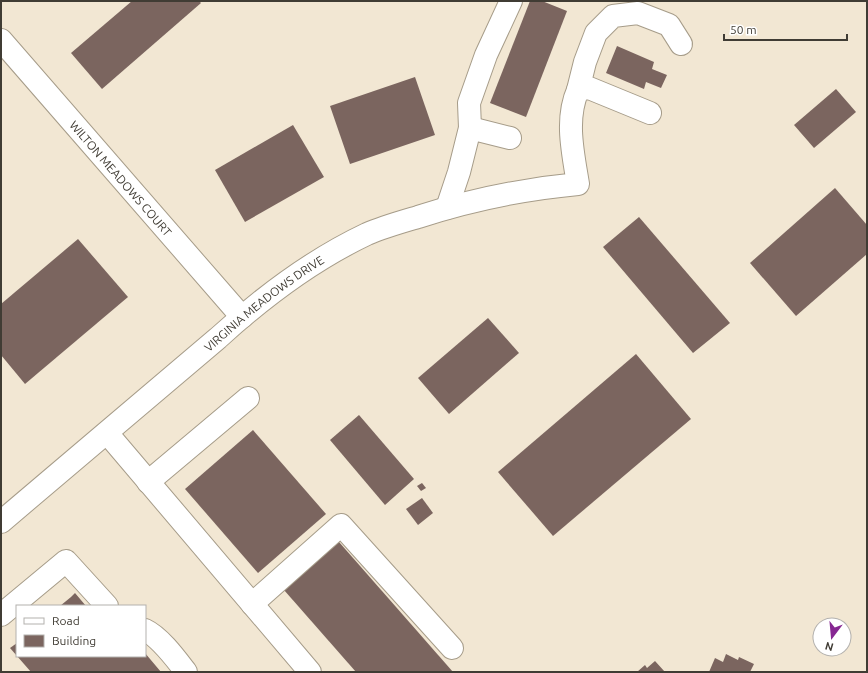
<svg xmlns="http://www.w3.org/2000/svg" width="868" height="673" font-family="Ubuntu,sans-serif">
<style>
.building{fill:#7b655f}
.lines{fill:none;stroke-linecap:round;stroke-linejoin:round}
.minor-casing{stroke:#a69c89;stroke-width:24}
.minor{stroke:#fff;stroke-width:22}
.labels{text-anchor:middle;dominant-baseline:central;stroke-width:4;stroke-linejoin:round;paint-order:stroke}
.street-label{font-size:12px;fill:#403c34;stroke:#fff}
</style>
<rect width="100%" height="100%" fill="#f2e7d3"/>
<g class="building">
<path d="M132 1H199L201 3 102 89 71 53Z"/>
<path d="M530 1H542L567 11 526 117 490 103Z"/>
<path d="M617 46 654 62 652 69 667 75 661 88 646 82 644 89 606 73Z"/>
<path d="M415 77 435 135 350 164 330 106Z"/>
<path d="M836 89 856 112 814 148 794 125Z"/>
<path d="M293 125 324 177 245 222 215 170Z"/>
<path d="M835 188 867 225V254L796 316 750 263Z"/>
<path d="M639 217 730 323 693 353 603 247Z"/>
<path d="M78 239 128 297 25 384 1 355V304Z"/>
<path d="M488 318 519 353 449 414 418 378Z"/>
<path d="M636 354 691 419 553 536 498 472Z"/>
<path d="M359 415 414 479 385 505 330 440Z"/>
<path d="M253 430 326 514 258 573 185 489Z"/>
<path d="M422 483 426 488 421 491 417 486Z"/>
<path d="M422 498 433 513 418 525 406 509Z"/>
<path d="M339 542 453 672H356L284 590Z"/>
<path d="M75 593 86 606H60L71 597Z"/>
<path d="M17 643V656L10 648Z"/>
<path d="M145 653 161 672H31L17 656H145Z"/>
<path d="M726 654 738 660 739 657 754 664 750 672H709L715 658 723 662Z"/>
<path d="M655 661 665 672H637L645 665 647 668Z"/>
</g>
<g class="lines">
<g class="minor-casing">
<g id="minor">
<path id="s1" d="M1 40 242 317"/>
<path d="M578 90 585 62 596 33 613 16 638 13 669 25 681 44"/>
<path d="M470 128 469 103 486 55 511 1"/>
<path d="M447 208 459 172 470 128 510 138"/>
<path d="M107 433 310 672"/>
<path d="M148 482 248 398"/>
<path id="s2" d="M1 522 218 338C263 297 312 260 367 234 383 227 401 222 418 217 470 200 524 189 578 184 573 153 565 119 578 90L589 88 650 113"/>
<path d="M252 604 341 525 452 648"/>
<path d="M1 615 66 561 107 606"/>
<path d="M145 630C160 637 176 659 186 672"/>
</g>
</g>
<use href="#minor" class="minor"/>
</g>
<g class="labels">
<g class="street-label">
<text stroke="none"><textPath href="#s1" startOffset="183">WILTON MEADOWS COURT</textPath></text>
<text stroke="none"><textPath href="#s2" startOffset="342">VIRGINIA MEADOWS DRIVE</textPath></text>
</g>
</g>
<rect width="868" height="673" fill="none" stroke="#403c34" stroke-width="4"/>
<rect x="16" y="605" width="130" height="52" fill="#ffffff" stroke="#b3b1ae"/>
<rect x="24" y="618" width="20" height="6" fill="#ffffff" stroke="#b3b1ae"/>
<text x="52" y="625" font-size="12" fill="#403c34">Road</text>
<rect x="24" y="635" width="20" height="12" fill="#7b655f" stroke="#b3b1ae"/>
<text x="52" y="645" font-size="12" fill="#403c34">Building</text>
<g transform="translate(832 637) rotate(196)"><circle r="19" fill="#ffffff" stroke="#b3b1ae"/>
<path d="M0-3L7 15L0 10L-7 15Z" fill="#862792"/>
<text y="-6" font-size="11" font-weight="bold" text-anchor="middle" fill="#403c34">N</text>
</g>
<path d="M724 34v6h123v-6" fill="none" stroke="#403c34" stroke-width="2"/>
<text x="730" y="34" font-size="12" fill="#403c34" stroke="#ffffff" stroke-width="3" paint-order="stroke">50 m</text>
</svg>
